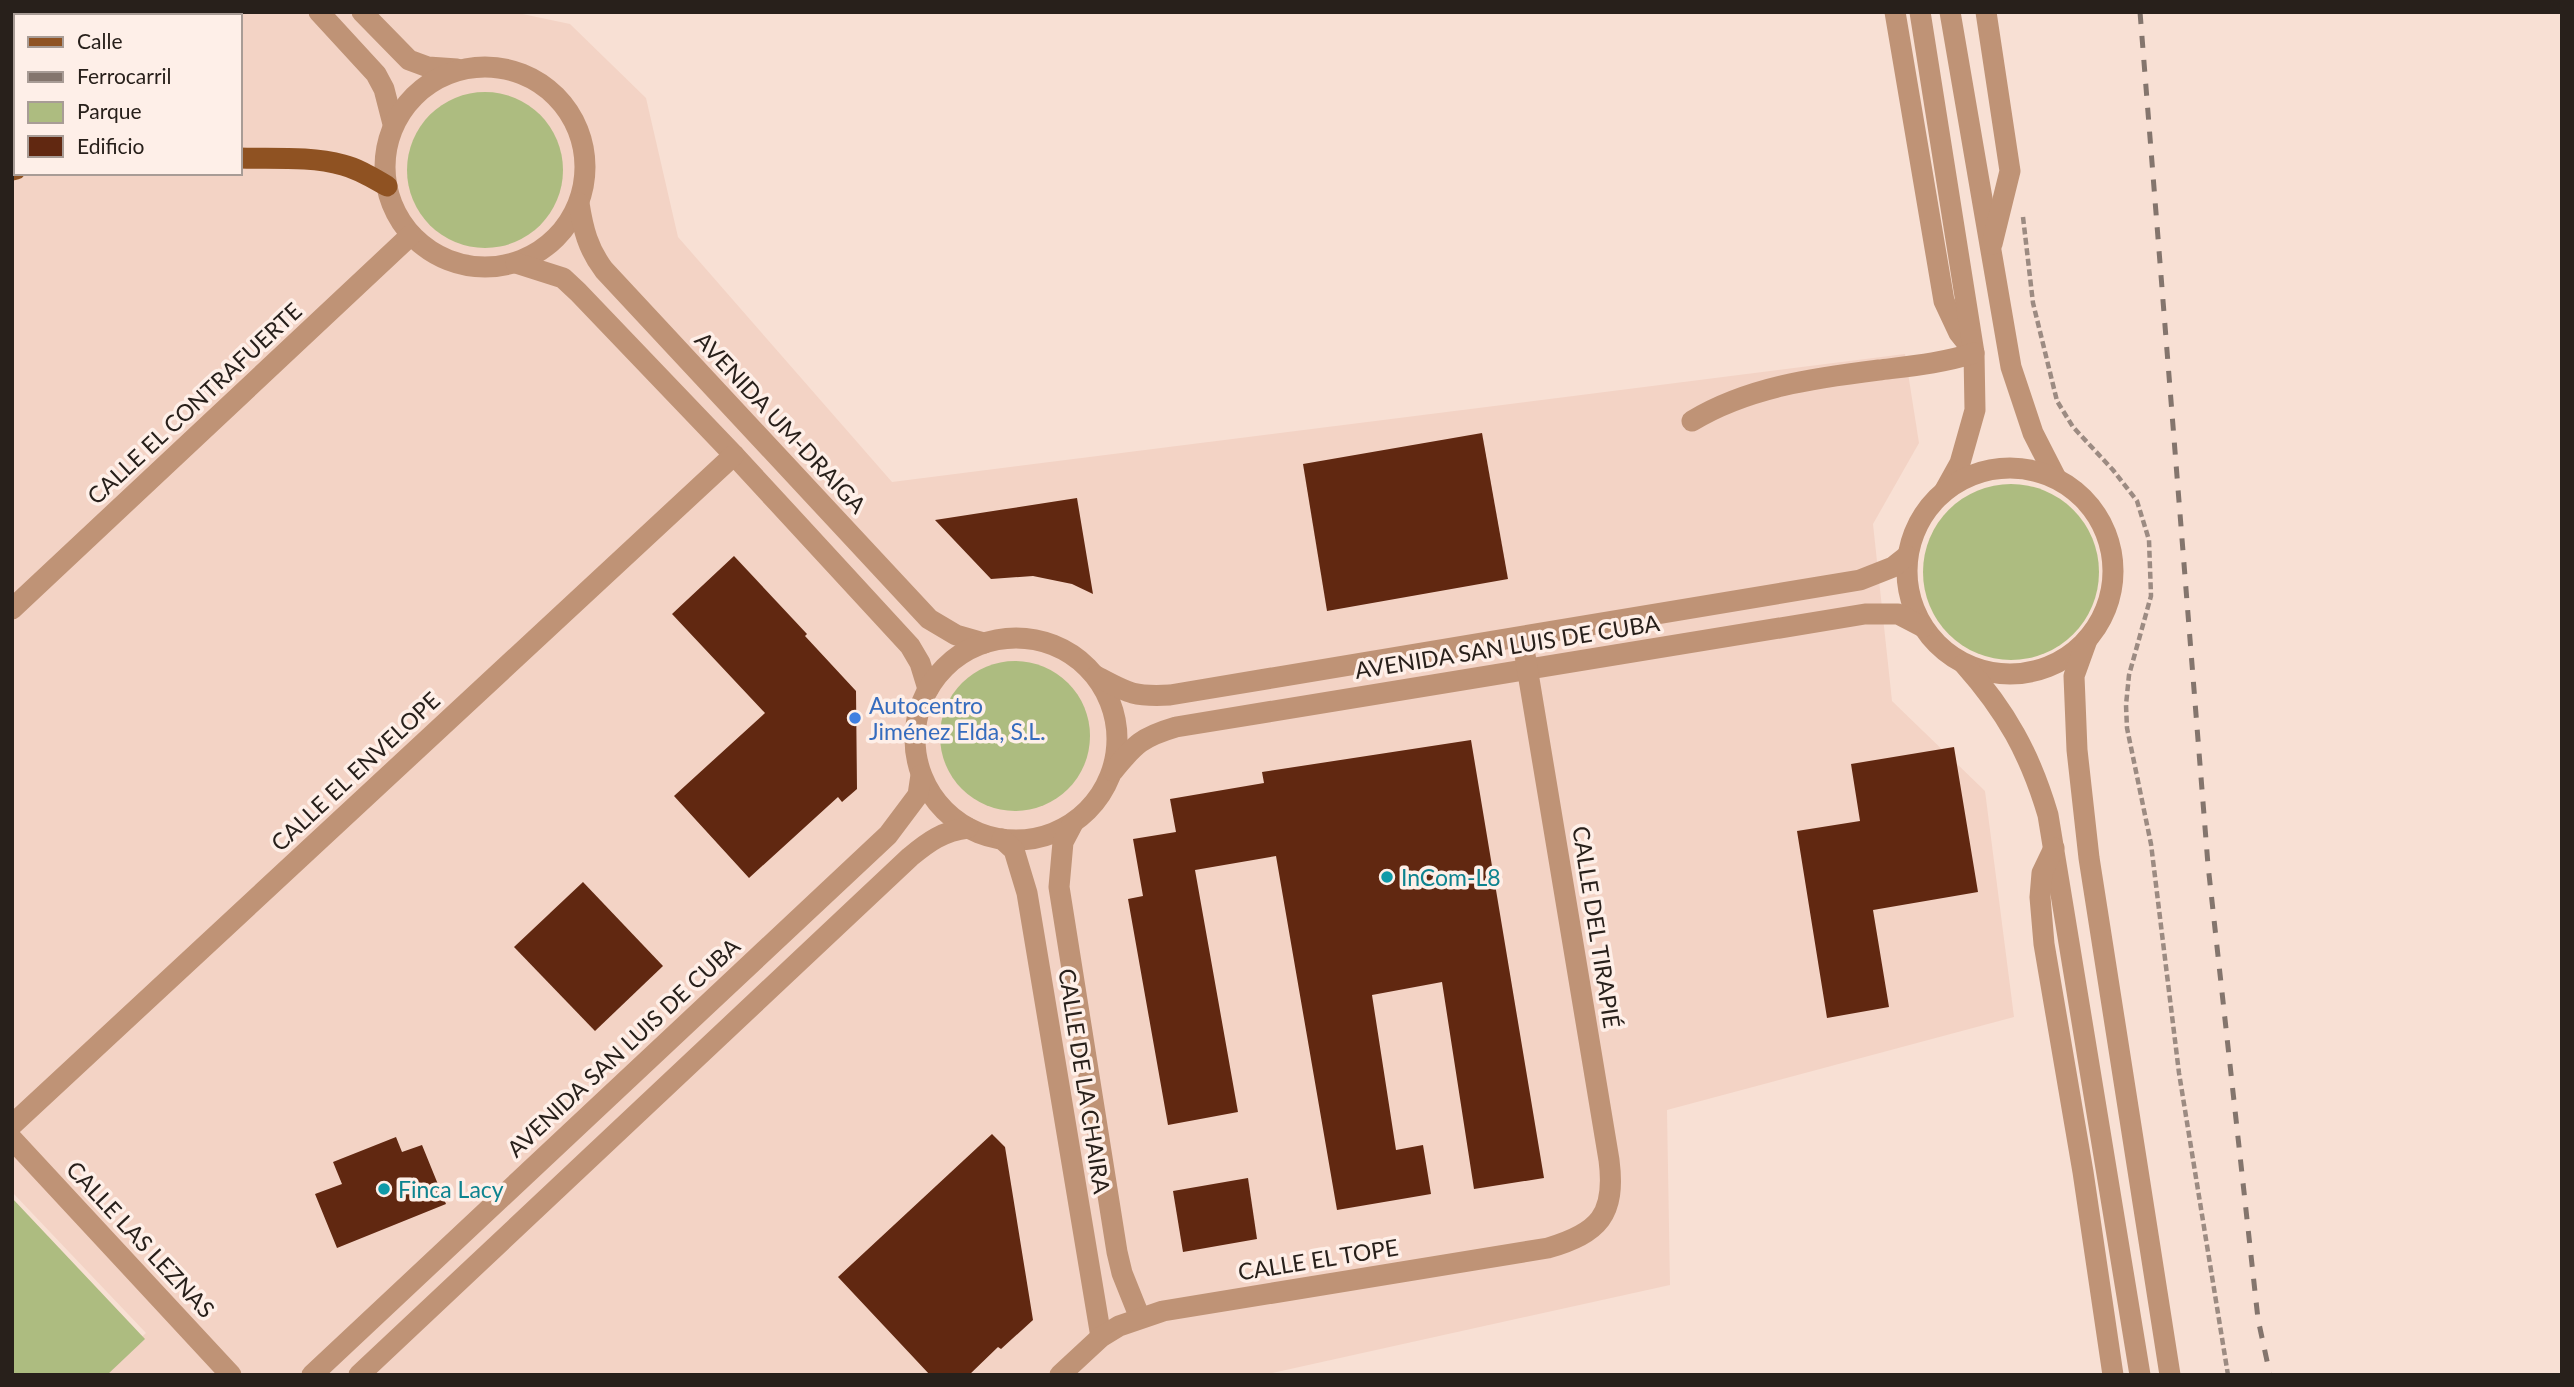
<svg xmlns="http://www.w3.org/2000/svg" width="2574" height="1387" font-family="Lato,sans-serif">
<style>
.built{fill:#f3d3c5;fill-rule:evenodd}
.green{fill:#adbc80}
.building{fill:#612811}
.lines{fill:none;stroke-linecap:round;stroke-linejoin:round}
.path{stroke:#9c8b82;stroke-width:4.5;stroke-dasharray:7 3.5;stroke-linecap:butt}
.minor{stroke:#bf9376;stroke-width:21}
.major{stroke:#8f5222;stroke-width:21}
.rail{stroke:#84756d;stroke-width:5;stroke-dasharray:12 12;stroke-linecap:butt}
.shop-dot{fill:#3f7fe0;stroke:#feefe8;stroke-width:2.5}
.culture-dot{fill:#0f9aa8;stroke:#feefe8;stroke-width:2.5}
.labels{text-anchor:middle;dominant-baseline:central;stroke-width:7;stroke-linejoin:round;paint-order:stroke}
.street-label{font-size:23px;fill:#28201b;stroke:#feefe8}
.shop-label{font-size:23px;fill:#366cbe;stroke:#feefe8;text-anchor:start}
.culture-label{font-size:23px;fill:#0d838f;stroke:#feefe8;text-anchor:start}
</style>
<rect width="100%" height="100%" fill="#f8e0d4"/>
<path class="built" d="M12 12H513L570 24 646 98 678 237 892 482 1905 354 1919 443 1873 524 1892 701 1985 791 2014 1017 1667 1110 1670 1285 1263 1375H101L146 1333 12 1192ZM16 16H240V173H16Z"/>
<g class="green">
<circle cx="485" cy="170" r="78"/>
<circle cx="2011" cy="572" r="88"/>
<circle cx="1015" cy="736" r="75"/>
<path d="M12 1198 145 1339 107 1375H12Z"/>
</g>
<g class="building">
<path d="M1482 433 1508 579 1327 611 1303 464Z"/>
<path d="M1077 498 1093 594 1072 584 1033 576 991 579 935 520Z"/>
<path d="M734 556 807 634 805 636 856 691 857 789 842 802 838 797 749 878 674 796 765 713 672 614Z"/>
<path d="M1471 740 1544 1178 1474 1189 1442 982 1372 995 1396 1150 1423 1145 1431 1194 1337 1210 1276 856 1195 870 1238 1112 1168 1125 1128 899 1143 896 1133 839 1176 832 1170 799 1264 783 1262 772Z"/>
<path d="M1954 747 1978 892 1873 910 1889 1007 1827 1018 1797 831 1860 821 1851 764Z"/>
<path d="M583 882 663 966 595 1031 514 947Z"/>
<path d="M992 1134 1005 1147 1033 1320 1001 1349 998 1347 969 1375H930L838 1277Z"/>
<path d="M396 1137 402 1152 422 1145 446 1204 337 1248 315 1194 342 1184 333 1162Z"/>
<path d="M1248 1178 1257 1239 1183 1252 1173 1191Z"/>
</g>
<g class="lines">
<path class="path" d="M2023 217 2033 303 2057 401 2073 427 2113 470 2137 501 2149 540 2151 596 2129 675 2126 705 2127 728 2151 844 2179 1073 2228 1375"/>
<g class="minor">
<path d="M319 12 376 74 384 89 393 124"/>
<path d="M362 12 409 60 428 67 457 69"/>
<path d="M1895 12 1944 301 1959 333 1971 348"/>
<path d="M1920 12 1974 353 1975 410 1960 463 1945 490"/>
<path d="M1950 12 2011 367 2033 433 2056 478"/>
<path d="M1986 12 2010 171 1992 244"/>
<circle cx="485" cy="167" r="100"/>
<path d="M579 203C583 229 588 249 604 270L929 619 956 635 984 643"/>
<path d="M516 263 563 278 578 292 734 455 910 646 920 663 928 689"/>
<path d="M1692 421C1748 387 1815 378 1879 370 1911 366 1943 363 1974 353"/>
<circle cx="2010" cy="571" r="103"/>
<path d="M12 609 411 235"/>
<circle cx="1016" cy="739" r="101"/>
<path d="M2087 640 2074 676 2077 750 2089 858 2170 1375"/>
<path d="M1964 664C2006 711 2030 754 2048 815L2140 1375"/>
<path d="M1096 676C1128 693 1133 697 1170 695L1860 580 1893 567 1907 556"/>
<path d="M1113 771C1135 744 1142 737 1176 727L1865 614H1898L1923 627"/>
<path d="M1073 823 1063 842 1059 887 1117 1252 1122 1273 1140 1318"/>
<path d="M1002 839 1014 850 1027 893 1101 1337"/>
<path d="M2054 848 2042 873 2040 897 2044 944 2083 1172 2113 1375"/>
<path d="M12 1125 734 455"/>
<path d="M12 1139 231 1375"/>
<path d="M312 1375 888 835 918 795 921 775"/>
<path d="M359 1375 910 857C928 842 943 831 968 828"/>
<path d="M1060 1375 1101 1337 1119 1326 1163 1311 1548 1248C1599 1233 1616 1215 1609 1160L1522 637"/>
</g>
<g class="major">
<path d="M69 16 71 12"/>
<path d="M12 88 16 83"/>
<path d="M240 158C273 159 310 156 343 165 359 169 373 178 387 186"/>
<path d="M12 170 16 169"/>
</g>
<path class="rail" d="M2140 12 2208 865 2258 1319 2270 1375"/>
</g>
<circle class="shop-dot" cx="855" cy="718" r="7"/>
<g class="culture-dot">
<circle cx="1387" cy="877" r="7"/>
<circle cx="384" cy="1189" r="7"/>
</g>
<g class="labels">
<g class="street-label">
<text transform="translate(194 403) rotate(-43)">CALLE EL CONTRAFUERTE</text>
<text transform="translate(781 422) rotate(47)">AVENIDA UM-DRAIGA</text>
<text transform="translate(1507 646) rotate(-9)">AVENIDA SAN LUIS DE CUBA</text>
<text transform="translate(355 771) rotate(-43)">CALLE EL ENVELOPE</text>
<text transform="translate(1597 927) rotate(81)">CALLE DEL TIRAPIÉ</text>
<text transform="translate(623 1047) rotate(-43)">AVENIDA SAN LUIS DE CUBA</text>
<text transform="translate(1085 1081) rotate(81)">CALLE DE LA CHAIRA</text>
<text transform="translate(141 1239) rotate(47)">CALLE LAS LEZNAS</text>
<text transform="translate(1318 1259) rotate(-9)">CALLE EL TOPE</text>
</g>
<g class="shop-label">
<text x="869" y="705">Autocentro<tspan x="869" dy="26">Jiménez Elda, S.L.</tspan></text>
</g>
<g class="culture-label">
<text x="1401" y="877">InCom-L8</text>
<text x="398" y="1189">Finca Lacy</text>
</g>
</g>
<rect width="2574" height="1387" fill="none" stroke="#28201b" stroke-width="28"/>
<rect x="14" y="14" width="228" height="161" fill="#feefe8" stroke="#a89c96" stroke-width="2"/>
<rect x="28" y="37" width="35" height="10" fill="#8f5222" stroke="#a89c96" stroke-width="2"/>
<text x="77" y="49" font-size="21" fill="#28201b">Calle</text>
<rect x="28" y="72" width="35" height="10" fill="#84756d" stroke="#a89c96" stroke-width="2"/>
<text x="77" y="84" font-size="21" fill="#28201b">Ferrocarril</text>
<rect x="28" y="102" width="35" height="21" fill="#adbc80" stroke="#a89c96" stroke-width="2"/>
<text x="77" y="119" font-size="21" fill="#28201b">Parque</text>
<rect x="28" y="136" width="35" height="21" fill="#612811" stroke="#a89c96" stroke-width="2"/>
<text x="77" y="154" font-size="21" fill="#28201b">Edificio</text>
</svg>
